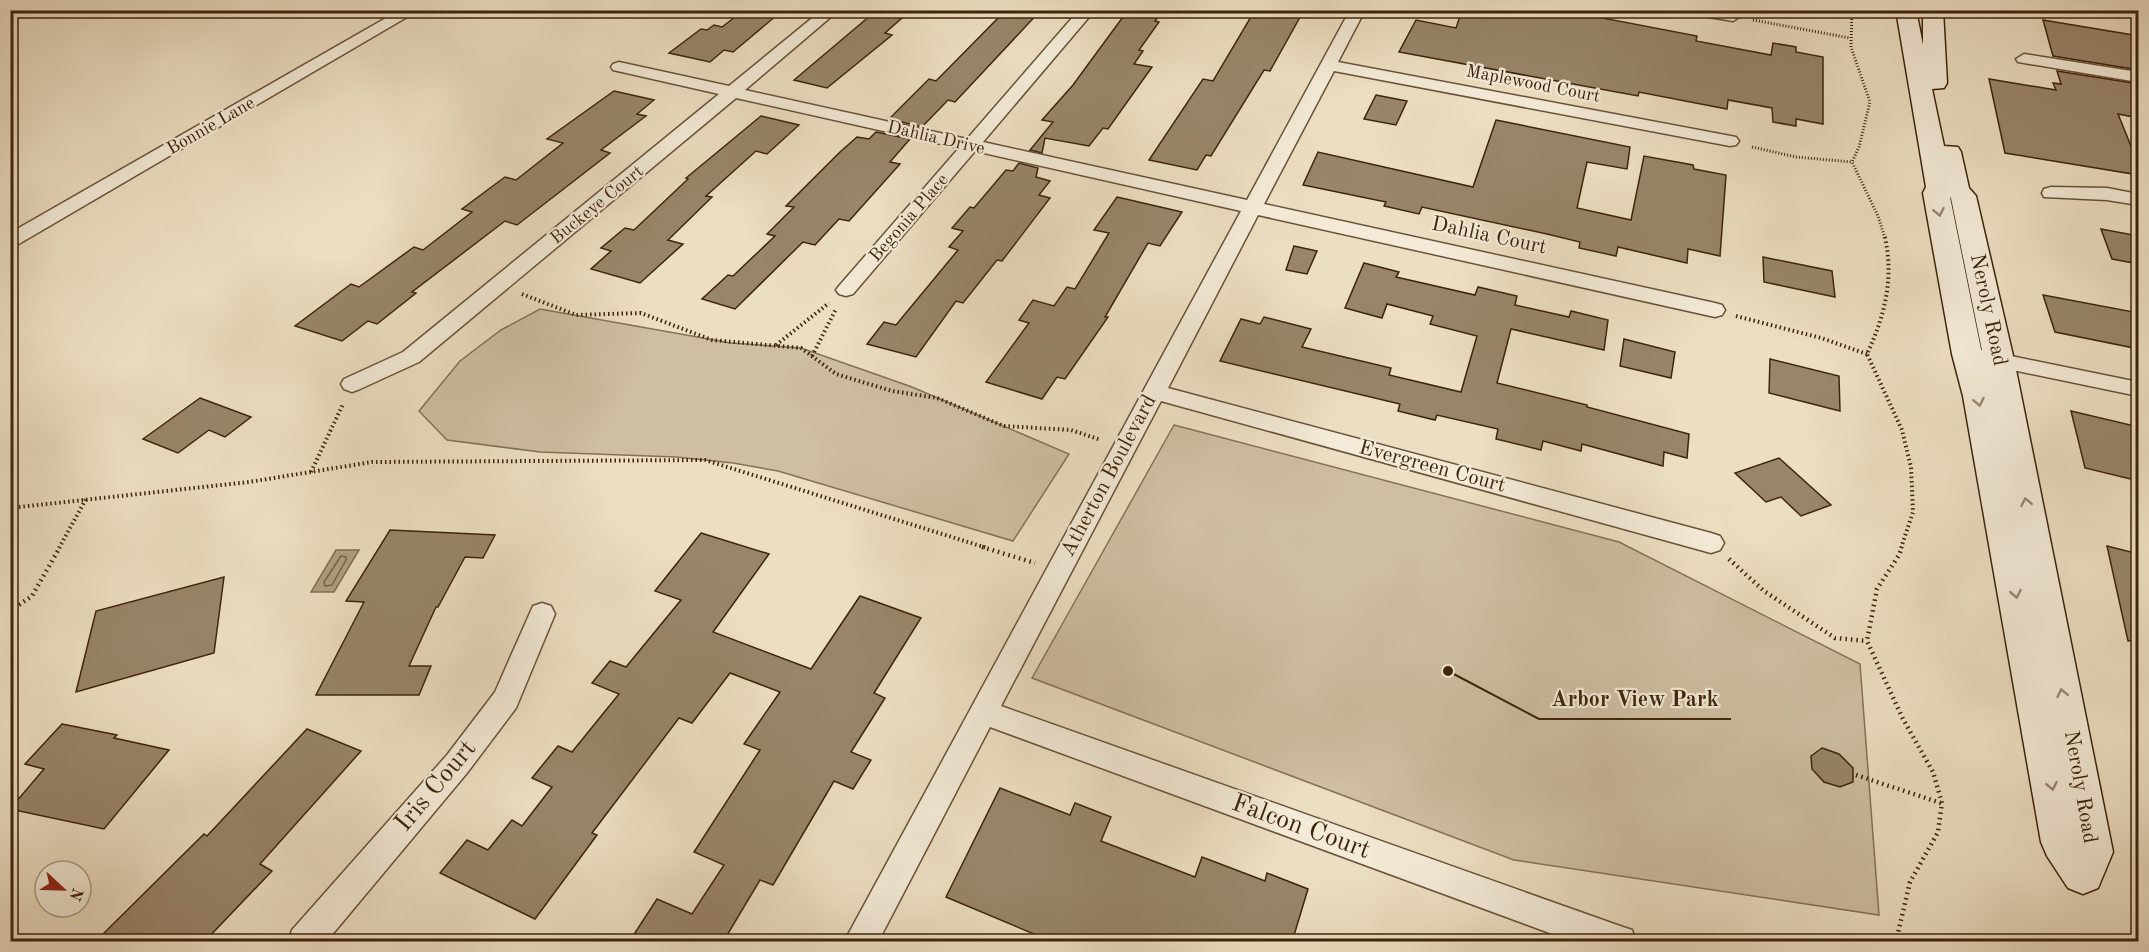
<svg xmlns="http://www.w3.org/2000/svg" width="2149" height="952" font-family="'Old Standard TT',serif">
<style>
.green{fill:#cebea3;stroke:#867157;stroke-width:1.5}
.water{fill:#b09f84;stroke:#826e54;stroke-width:1.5}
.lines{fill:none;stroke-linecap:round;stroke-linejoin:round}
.shore{stroke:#766248;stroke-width:1.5}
.building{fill:#98856a;stroke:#3d240b;stroke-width:1.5}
.street-casing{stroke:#695239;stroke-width:3}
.secondary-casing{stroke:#3d240b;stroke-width:3}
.path-far2{stroke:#3d240b;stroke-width:3;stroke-dasharray:1 2;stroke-linecap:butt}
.path-far1{stroke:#3d240b;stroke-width:4;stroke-dasharray:1.5 3;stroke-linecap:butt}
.path{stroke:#3d240b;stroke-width:4.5;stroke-dasharray:1.5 4;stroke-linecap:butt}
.street{fill:#f3ead7;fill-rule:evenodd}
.secondary{fill:#f3ead7;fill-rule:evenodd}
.oneway{stroke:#988771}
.labels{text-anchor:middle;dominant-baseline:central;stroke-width:4.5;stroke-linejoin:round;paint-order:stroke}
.far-street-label{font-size:18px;fill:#3d240b;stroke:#f3ead7}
.street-label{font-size:21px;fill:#3d240b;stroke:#f3ead7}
.near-street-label{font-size:26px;fill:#3d240b;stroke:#f3ead7}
.leader{fill:none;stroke:#3d240b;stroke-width:2}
.callout-dot{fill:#3d240b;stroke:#f3ead7;stroke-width:2}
.callout-label{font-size:22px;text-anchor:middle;font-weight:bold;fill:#3d240b;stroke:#f3ead7;stroke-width:4.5;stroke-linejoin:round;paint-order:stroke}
</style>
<rect width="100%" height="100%" fill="#ecdec2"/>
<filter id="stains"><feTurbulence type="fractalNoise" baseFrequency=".00333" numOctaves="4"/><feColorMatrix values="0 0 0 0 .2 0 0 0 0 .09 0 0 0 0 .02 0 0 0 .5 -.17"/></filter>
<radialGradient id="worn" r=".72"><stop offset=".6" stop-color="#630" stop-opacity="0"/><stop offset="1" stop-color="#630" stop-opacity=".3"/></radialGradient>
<g class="green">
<path d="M540 309 731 343 801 348 912 387 1069 454 1013 541 778 471 733 463 676 457 540 452 447 440 419 411 460 361 501 330Z"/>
<path d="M1174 425 1619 542 1860 664 1879 915 1514 860 1032 678Z"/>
</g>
<path class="water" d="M336 550H359L334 592H311Z"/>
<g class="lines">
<path class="shore" d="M341 556 346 557V560L332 585 325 586 324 582Z"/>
</g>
<g class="building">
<path d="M744 10H783L733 52 724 50 710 62 669 53 701 29 707 30 714 25 722 27Z"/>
<path d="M877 10H911L885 33 892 35 827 88 794 80Z"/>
<path d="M1006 10H1041L955 102 948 100 922 127 889 119 929 79 936 81Z"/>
<path d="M1128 10H1164L1155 21 1159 22 1139 50 1143 51 1134 64 1152 67 1108 129 1103 128 1089 146 1045 138 1042 153 1030 150 1053 122 1042 120 1073 85Z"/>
<path d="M1255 10H1304L1270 71 1264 70 1211 156 1206 155 1197 170 1149 160 1203 79 1213 81Z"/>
<path d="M1462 10H1588L1587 15 1697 36 1696 41 1771 55 1773 43 1796 47V52L1823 57V124L1796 119V126L1773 122 1772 108 1728 100 1727 109 1639 92 1638 96 1399 52 1416 20 1456 28Z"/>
<path d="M2043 20 2139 36V70L2053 56Z"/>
<path d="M2057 71 2139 84V118L2118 114 2139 166V175L2005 153 1989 79 2056 90 2053 83 2061 84Z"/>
<path d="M614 91 654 100 637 114 646 116 601 150 610 153 517 225 505 221 412 292 416 293 377 324 368 321 342 341 295 326 351 284 359 287 414 247 423 250 472 212 462 209 505 177 516 180 563 143 547 139Z"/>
<path d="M1376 95 1407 101 1396 125 1364 119Z"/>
<path d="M761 116 799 125 767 154 756 151 706 196 712 197 668 240 683 244 640 283 591 269 611 251 601 248 625 228 634 230 688 179 686 178Z"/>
<path d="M1496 120 1630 147 1627 169 1587 162 1577 208 1631 220 1644 156 1693 165 1694 169 1726 175 1720 256 1688 249 1687 263 1618 247 1616 256 1579 248 1580 242 1547 234 1422 207 1419 214 1384 206 1386 202 1303 185 1318 152 1473 187Z"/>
<path d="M876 132 910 139 890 162 900 164 849 221 839 219 815 245 803 242 735 309 702 299 728 275 733 276 775 236 767 234 794 207 786 206 840 152 857 137 869 139Z"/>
<path d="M1019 163 1038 168 1036 177 1050 181 1039 195 1050 198 1002 261 997 260 963 303 956 301 916 357 867 344 884 322 896 325 958 250 949 247 963 231 952 228 970 207 974 208 1006 170 1013 171Z"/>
<path d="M1117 197 1182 212 1160 246 1148 243 1105 317H1108L1065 379 1057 377 1042 399 986 382 1029 323 1019 320 1033 300 1054 306 1067 287 1075 289 1109 233 1094 230Z"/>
<path d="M2101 229 2139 236V264L2112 259Z"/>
<path d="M1294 246 1317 251 1307 274 1286 270Z"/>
<path d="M1763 257 1832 271 1835 297 1764 282Z"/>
<path d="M1364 263 1399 272 1396 277 1475 295 1478 287 1517 296 1515 305 1569 317 1571 311 1608 320 1604 350 1511 329 1497 383 1587 405V407L1689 434 1687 458 1664 452 1663 466 1582 444 1581 451 1543 441 1541 450 1496 439 1498 429 1437 415 1435 420 1398 411 1400 404 1220 361 1241 319 1260 324 1264 317 1311 329 1302 347 1391 368 1389 375 1461 392 1477 336 1430 324 1433 316 1387 304 1382 318 1345 308Z"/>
<path d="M2043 295 2139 313V349L2055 332Z"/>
<path d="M1624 339 1675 352 1671 378 1620 366Z"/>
<path d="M1770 359 1839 376 1840 411 1769 393Z"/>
<path d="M200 398 251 417 225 437 209 430 178 453 143 439Z"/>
<path d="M2071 411 2139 427V481L2085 468Z"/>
<path d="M1779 458 1831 505 1801 516 1781 497 1766 502 1735 473Z"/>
<path d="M390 530 495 535 483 558 465 557 438 607H436L409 666H431L419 695H316L364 602 346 601Z"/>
<path d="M701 533 769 554 713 632 811 669 860 596 921 618 874 693 885 698 851 752 871 760 853 789 834 781 773 885 760 880 723 942H629L657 899 692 914 724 865 694 852 760 750 744 744 780 692 730 673 692 723 679 718 592 833 597 835 535 919 440 873 467 840 488 850 512 820 522 826 552 787 532 778 558 746 572 752 619 694 592 683 610 661 626 667 681 600 655 591Z"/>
<path d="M2107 546 2139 554V640L2128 641Z"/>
<path d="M224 577 214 653 76 692 96 611Z"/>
<path d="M62 724 117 735 114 738 169 750 104 829 10 809 44 769 25 764Z"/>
<path d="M307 729 361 751 260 864 272 871 204 942H95L204 834 207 836Z"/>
<path d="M1822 748 1839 754 1853 768V782L1840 787 1824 782 1812 769 1811 756Z"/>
<path d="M1000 788 1070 815 1075 803 1111 817 1101 841 1195 877 1202 857 1265 881 1267 873 1308 889 1292 942H1053L946 897Z"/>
</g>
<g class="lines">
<g class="street-casing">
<g id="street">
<path d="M400 10H419L17 245 10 247V233Z"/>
<path d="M822 10H839L745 90 967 139 1079 10H1095L983 142 1247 200 1350 10H1365L1338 62 1736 137 1739 141 1736 145 1730 146 1334 71 1264 204 1715 303 1722 305 1725 310 1722 315 1715 317 1258 215 1168 388 1711 533 1720 536 1724 543 1720 550 1711 553 1161 401 1001 706 1620 926 1632 930 1636 942H1574L990 727 878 942H844L1241 211 975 151 853 294 846 296 839 294 836 290 839 286 959 148 736 98 419 362 360 389 352 392 344 389 341 384 344 379 403 352 719 94 613 70 611 67 613 64 619 62 729 86Z"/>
<path d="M1689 10 1738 13 1741 16 1733 21 1696 15Z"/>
<path d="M2024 54 2138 72V82L2018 62 2016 59Z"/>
<path d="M2051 187 2107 188 2138 194V205L2107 200 2044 197 2042 193 2044 189Z"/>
<path d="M1982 350 2138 382V396L1974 362 1971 357 1974 352Z"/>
<path d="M542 603 551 606 555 614 516 708 467 773 326 942H288L292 930 447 755 495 692 533 606Z"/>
</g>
</g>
<g class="secondary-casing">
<path id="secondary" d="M1896 10H1916L1923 45V10H1943L1947 83 1944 88 1932 89 1944 146 1958 147 1961 152 1969 188 1976 196 2014 360 2113 852 2098 888 2083 894 2068 888 2047 856 2041 842 1963 396 1952 354 1923 193 1926 187ZM1950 197 1951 198 1985 365 1982 354Z"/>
</g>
<g class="path-far2">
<path d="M1852 10 1851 47 1870 102 1859 147 1852 162 1878 216 1885 238"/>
<path d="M1753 20 1850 38"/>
<path d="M1752 147 1796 157 1852 162"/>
</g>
<g class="path-far1">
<path d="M1885 237C1894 279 1885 315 1867 354L1902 430 1911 467 1913 512 1901 548"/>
<path d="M522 294 576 315 641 313 712 340 801 348 836 374 892 391 937 398 1004 426 1071 430 1101 440"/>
<path d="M1736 316 1821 338 1867 354"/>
<path d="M776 345 829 303"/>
<path d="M812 356 836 309"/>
<path d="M311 472 343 404"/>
<path d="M10 508 249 482 372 462 705 460 987 548"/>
<path d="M59 548 86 499"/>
</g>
<g class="path">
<path d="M982 547 1035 563"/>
<path d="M1729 559 1764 591 1835 638 1867 641"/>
<path d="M10 611 32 596 60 547"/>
<path d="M1856 775 1941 803"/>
<path d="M1877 942 1897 937"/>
<path d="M1899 942 1897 937 1910 882 1938 832 1942 803 1933 772 1903 719 1867 641 1877 589 1899 555 1902 547"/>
</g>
<use href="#street" class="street"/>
<use href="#secondary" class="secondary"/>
</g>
<defs><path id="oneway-chevron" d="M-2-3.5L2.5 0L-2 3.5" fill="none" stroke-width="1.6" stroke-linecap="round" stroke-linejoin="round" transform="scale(1.5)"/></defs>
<g class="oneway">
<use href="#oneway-chevron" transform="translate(1939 212) rotate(79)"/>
<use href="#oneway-chevron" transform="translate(1979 402) rotate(79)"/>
<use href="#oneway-chevron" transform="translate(2026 502) rotate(-101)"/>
<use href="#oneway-chevron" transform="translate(2016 594) rotate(79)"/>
<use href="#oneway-chevron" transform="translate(2062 693) rotate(-101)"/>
<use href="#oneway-chevron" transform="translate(2052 786) rotate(79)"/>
</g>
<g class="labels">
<g class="far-street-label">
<text transform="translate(1533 84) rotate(11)">Maplewood Court</text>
<text transform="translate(211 126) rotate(-30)">Bonnie Lane</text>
<text transform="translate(936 138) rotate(13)">Dahlia Drive</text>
<text transform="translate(597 205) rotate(-39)">Buckeye Court</text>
<text transform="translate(909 218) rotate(-49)">Begonia Place</text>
</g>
<g class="street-label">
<text transform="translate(1489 236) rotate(12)">Dahlia Court</text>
<text transform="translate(1988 310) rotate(78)">Neroly Road</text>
<text transform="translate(1432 467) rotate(15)">Evergreen Court</text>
<text transform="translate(1109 476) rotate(-62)">Atherton Boulevard</text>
<text transform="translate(2080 787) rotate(80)">Neroly Road</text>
</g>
<g class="near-street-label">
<text transform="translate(436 786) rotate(-50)">Iris Court</text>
<text transform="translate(1301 827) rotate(20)">Falcon Court</text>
</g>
</g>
<path class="leader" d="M1448 671L1539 719H1731"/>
<circle class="callout-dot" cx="1448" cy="671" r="6"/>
<g class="callout-label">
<text x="1635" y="706">Arbor View Park</text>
</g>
<rect width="2149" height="952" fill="none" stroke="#ecdec2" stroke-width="36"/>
<rect x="12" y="12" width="2125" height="928" fill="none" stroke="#3d240b" stroke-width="3"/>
<rect x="18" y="18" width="2113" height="916" fill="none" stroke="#3d240b" stroke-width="1.5"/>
<g transform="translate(63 889) rotate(112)"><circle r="28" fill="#f3ead7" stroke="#aa9b85" stroke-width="1.5"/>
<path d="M0-4.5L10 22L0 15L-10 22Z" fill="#8f2418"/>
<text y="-9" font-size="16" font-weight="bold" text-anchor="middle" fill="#3d240b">N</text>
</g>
<rect width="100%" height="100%" filter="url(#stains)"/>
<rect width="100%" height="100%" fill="url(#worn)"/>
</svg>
